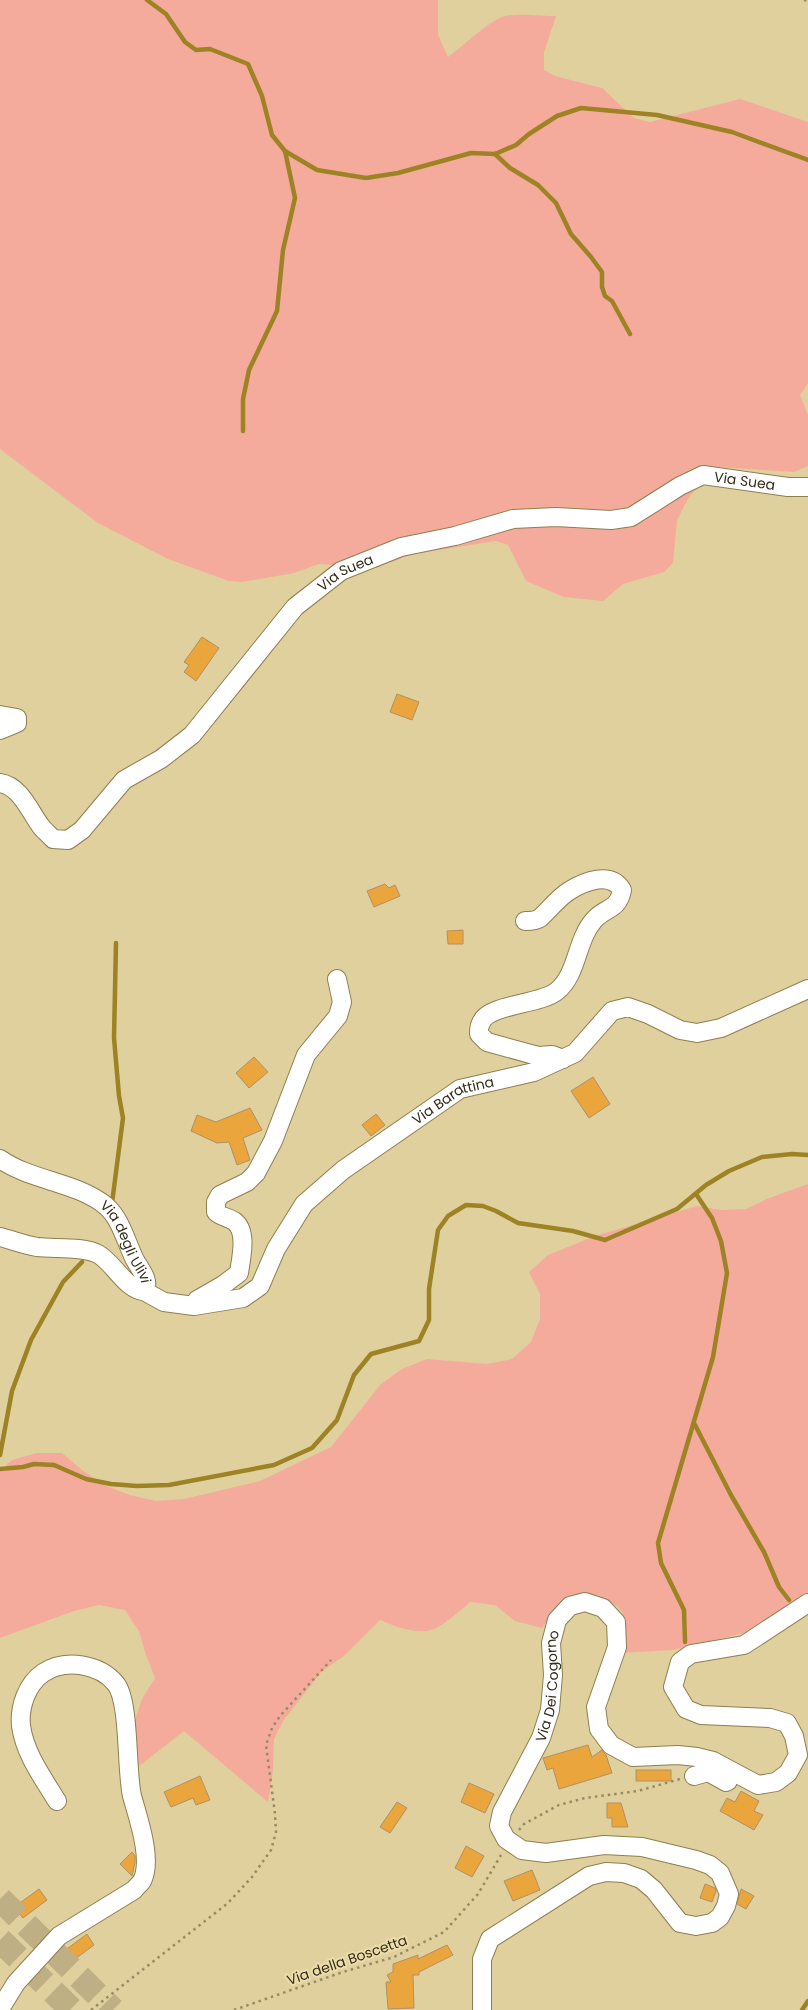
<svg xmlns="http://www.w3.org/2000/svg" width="808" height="2010" font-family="Poppins,sans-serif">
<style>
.green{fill:#f4ab9b}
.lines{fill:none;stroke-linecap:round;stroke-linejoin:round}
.stream{stroke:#9d8323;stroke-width:4.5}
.building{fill:#eaa53d;stroke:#b09067}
.highway-tunnel{stroke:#beb084;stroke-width:25;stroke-dasharray:25 12;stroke-linecap:butt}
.minor-casing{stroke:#8e7f50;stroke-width:20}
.path{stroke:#968a65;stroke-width:2.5;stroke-dasharray:2.5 4;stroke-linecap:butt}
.minor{stroke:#fff;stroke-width:18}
.labels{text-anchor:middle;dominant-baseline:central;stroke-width:4;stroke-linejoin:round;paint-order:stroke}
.street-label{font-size:14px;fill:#342e1a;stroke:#edddaa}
</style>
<rect width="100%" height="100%" fill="#e0d09e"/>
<g class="green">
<path d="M0 0H438V35L448 57C464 46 488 21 505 16 517 13 544 16 556 16L544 52V70L555 76 602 88 634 118 650 122 740 99 808 122V383L800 395 808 415V466L794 472 716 467 689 497 677 520 673 563 664 572 623 584 603 601 564 597 526 581 508 545 496 541 413 554 376 568 319 564 294 573 242 582 229 581 168 559 98 523 0 449Z"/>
<path d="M808 1184V1596L788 1610 748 1632 673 1650 620 1653C629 1612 629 1607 588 1594L554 1611 542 1628 515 1621 495 1605 470 1602C461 1610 439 1630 427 1631 411 1633 395 1626 380 1620L344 1656 321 1672 283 1721 274 1739 273 1771 268 1802 184 1731 139 1766 134 1723 142 1699 155 1678 146 1655 139 1631 125 1610 99 1605 74 1611 0 1638V1471L12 1460 37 1453H62L82 1470 104 1485 130 1495 156 1501 184 1499 260 1481 331 1447 381 1384 402 1369 427 1359 487 1364 512 1359 531 1342 540 1319V1294L529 1272 548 1255 595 1236 697 1206 721 1210 746 1209 769 1198Z"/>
</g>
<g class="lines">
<g class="stream">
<path d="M147 0 166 14 185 42 196 50 210 49 248 64 262 96 272 135 285 151 317 170 366 178 398 173 471 153 495 154 516 145 529 134 557 116 581 108 657 115 732 132 808 160"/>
<path d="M495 154 510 168 538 185 556 203 571 234 591 257 602 272V287L605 296 612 301 630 334"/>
<path d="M243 431V399L249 370 277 311 283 250 295 198 285 151"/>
<path d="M112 1203 123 1118 119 1096 114 1038 116 943"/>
<path d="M694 1423 731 1495 764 1552 779 1587 789 1600"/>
<path d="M0 1455 12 1391 31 1340 63 1282 82 1262"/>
<path d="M0 1469 23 1467 34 1464 54 1465 86 1479 111 1484 137 1486 169 1485 274 1465 312 1448 337 1420 354 1375 371 1354 419 1341 429 1320V1289L438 1230 448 1216 466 1205 483 1206 496 1211 518 1223 573 1231 605 1240 677 1209 706 1185 729 1171 762 1157 792 1154 808 1155"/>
<path d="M685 1642 684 1610 661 1563 658 1543 713 1357 727 1273 721 1241 712 1218 696 1194"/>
<path d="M802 2010 808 2001"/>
</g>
</g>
<g class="building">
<path d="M202 637 219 648 196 681 184 672 189 665 184 662Z"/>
<path d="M397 694 419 702 412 720 390 712Z"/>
<path d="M385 884 389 888 395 885 400 896 374 907 367 891Z"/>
<path d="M463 930V944H448L447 931Z"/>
<path d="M254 1057 268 1072 249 1088 236 1073Z"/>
<path d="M593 1077 610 1104 589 1118 571 1091Z"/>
<path d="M250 1108 262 1130 243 1138 250 1160 237 1165 229 1142 217 1143 191 1131 197 1115 216 1122Z"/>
<path d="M376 1114 385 1125 371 1136 362 1125Z"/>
<path d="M588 1745 592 1757 602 1750 606 1755 612 1773 559 1789 553 1768 547 1770 543 1758Z"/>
<rect x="636" y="1770" width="35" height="11"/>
<path d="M200 1776 210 1800 196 1805 193 1798 171 1807 164 1792Z"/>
<path d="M469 1783 494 1794 485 1813 461 1802Z"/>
<path d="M741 1791 759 1801 754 1811 763 1815 754 1830 720 1811 727 1798 735 1802Z"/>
<path d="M397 1802 407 1808 390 1833 380 1827Z"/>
<path d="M607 1803H621L628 1827H612V1818H607Z"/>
<path d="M466 1846 484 1856 472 1877 455 1868Z"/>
<path d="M132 1852 135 1856V1862L132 1876 120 1864Z"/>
<path d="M532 1870 540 1890 513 1901 504 1881Z"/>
<path d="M705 1884 715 1888 716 1891 712 1902 700 1898Z"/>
<path d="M39 1889 47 1900 23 1918 14 1908 18 1916 9 1924 0 1912 11 1904 13 1908Z"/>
<path d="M741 1889 754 1896 746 1909 737 1904Z"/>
<path d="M87 1934 94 1945 71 1962 64 1951Z"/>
<path d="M447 1945 453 1955 419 1972V1975H413L414 2008 388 2009 386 1982H391L387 1975 393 1972V1964L418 1955V1959Z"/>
</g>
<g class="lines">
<g class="highway-tunnel">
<path d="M0 1899 113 2010"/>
<path d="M0 1940 72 2010"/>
</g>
<g class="minor-casing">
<g id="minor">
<path d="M0 715 17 718V723L0 730"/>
<path id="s1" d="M0 783C20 786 29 810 40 825 43 830 49 834 53 839L68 840 82 830 124 780 161 759 192 735 295 607 341 571 401 547 455 536 513 519 556 517 611 520 631 517 680 486 703 475 788 487H808"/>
<path d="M525 921C530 921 536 921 540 918 550 909 558 898 569 891 585 881 611 871 622 890 618 911 605 907 594 920 576 940 578 974 557 991 540 1005 487 1004 481 1023 479 1026 479 1031 479 1034L487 1042 538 1056 552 1055 563 1059"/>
<path id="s2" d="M0 1159C31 1181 77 1182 106 1206 121 1219 126 1242 135 1260 140 1269 151 1281 144 1291 127 1291 113 1262 98 1254 83 1246 55 1249 37 1247 25 1245 12 1240 0 1237"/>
<path id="s3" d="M144 1291 164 1302 194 1306 243 1298 260 1286 276 1249 304 1204 343 1170 460 1089 534 1072 575 1053 612 1011 628 1007 648 1014 680 1030 697 1033 721 1028 808 989"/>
<path d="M195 1304 197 1300 223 1285 239 1273C241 1258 248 1231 234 1221 228 1217 221 1217 216 1212V1202L220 1195 247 1182 256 1173 273 1141 306 1055 338 1016 342 1002 337 979"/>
<path d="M694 1776 708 1772 726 1782 728 1781"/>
<path d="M0 2009 16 1983 59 1936 134 1890C136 1887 140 1884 142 1881 153 1860 138 1818 132 1796 126 1770 130 1702 116 1684 100 1664 65 1658 43 1673 27 1684 19 1707 21 1726 25 1754 43 1778 57 1801"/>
<path id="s4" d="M482 2010V1959L490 1939 589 1876 606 1872 624 1873 641 1879 654 1890 680 1923 696 1926 712 1923 720 1917 726 1906 729 1894 720 1873 710 1865 696 1860 642 1847 604 1845 546 1853 522 1850 506 1839 499 1826 502 1812 541 1738 550 1710 553 1675 551 1643 557 1620 570 1606 585 1602 603 1608 616 1622 617 1647 596 1707 599 1729 611 1745 633 1757 678 1755 697 1757 713 1761 758 1785 776 1782 788 1773 798 1755 794 1736 787 1723 770 1718 701 1715 686 1709 673 1687 680 1662 691 1654 744 1645 808 1603"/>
</g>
</g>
<g class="path">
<path d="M804 0 808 1"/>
<path d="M519 1830 524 1824 559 1805 585 1798 638 1791 680 1779"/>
<path d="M91 2010 228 1903 252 1877 271 1850 276 1832 275 1814 266 1745 272 1728 280 1716 331 1660"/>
<path d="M234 2010 343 1972 394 1957 444 1932 478 1894 501 1855"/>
</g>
<use href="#minor" class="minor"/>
</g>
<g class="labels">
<g class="street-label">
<text stroke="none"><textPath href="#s1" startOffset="905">Via Suea</textPath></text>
<text stroke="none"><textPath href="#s1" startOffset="484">Via Suea</textPath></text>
<text stroke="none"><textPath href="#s3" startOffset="400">Via Barattina</textPath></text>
<text stroke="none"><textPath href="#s2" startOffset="158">Via degli Ulivi</textPath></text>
<text stroke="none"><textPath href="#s4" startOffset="782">Via Dei Cogorno</textPath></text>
<text transform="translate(347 1960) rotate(-19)">Via della Boscetta</text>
</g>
</g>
</svg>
